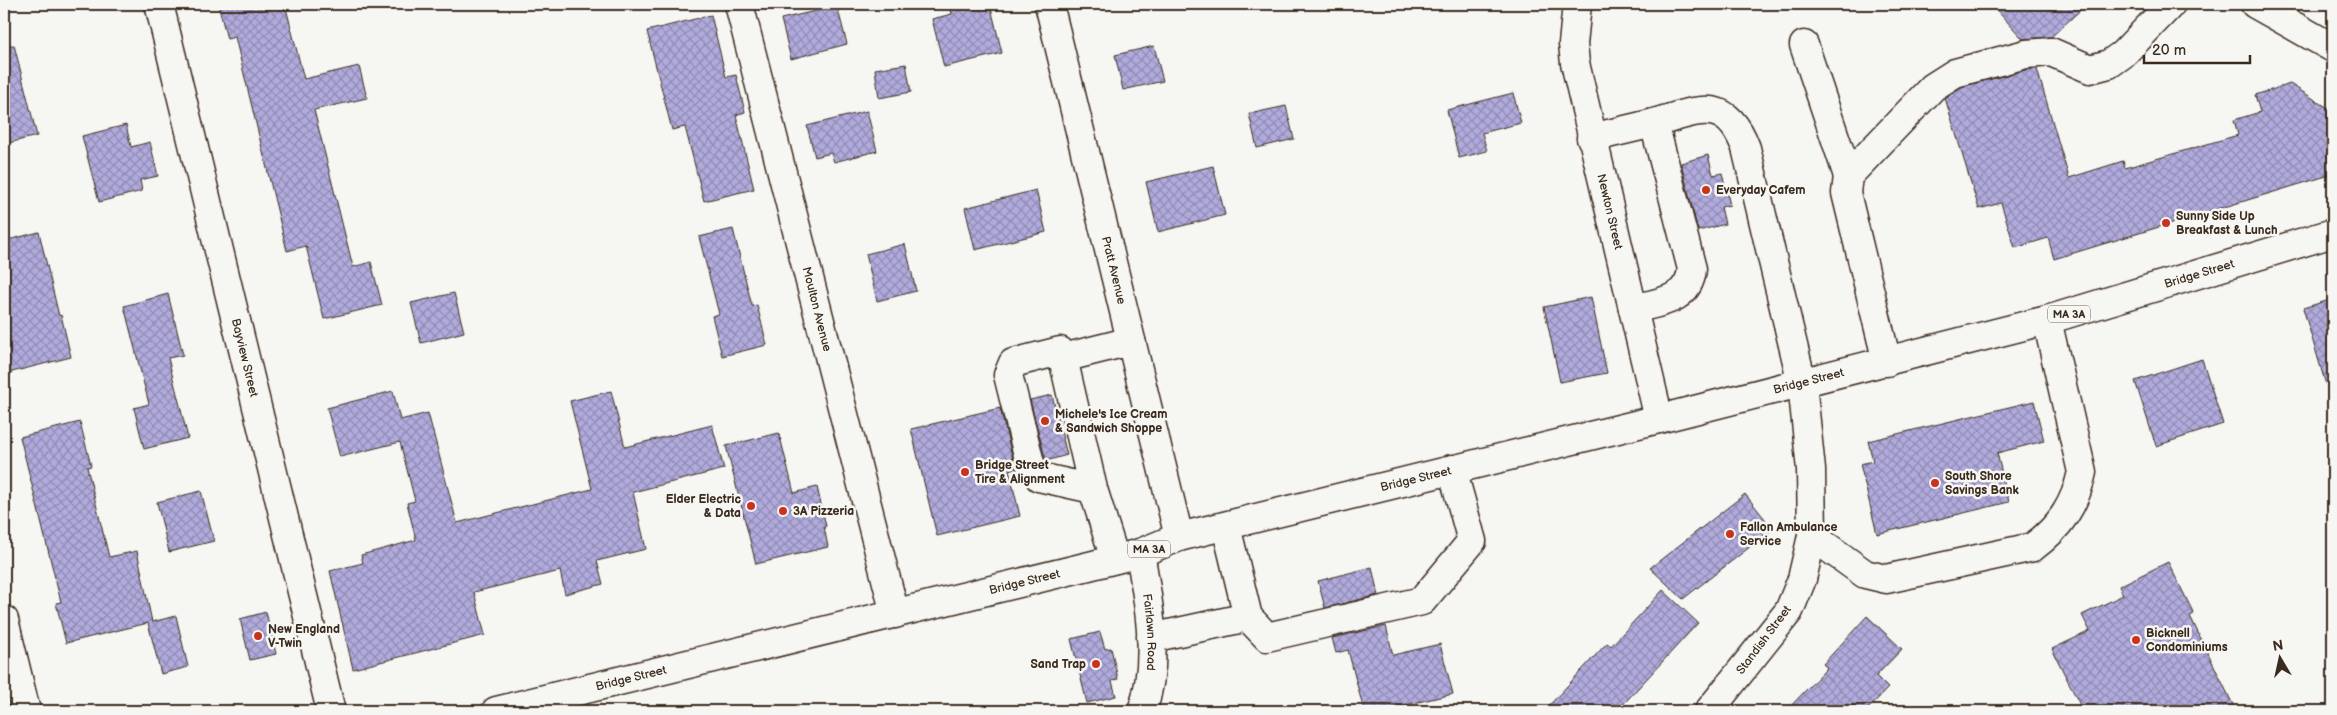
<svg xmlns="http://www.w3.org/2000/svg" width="2337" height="715" font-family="'Balsamiq Sans',sans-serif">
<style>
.building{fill:url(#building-cross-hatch);stroke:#3b2a1e}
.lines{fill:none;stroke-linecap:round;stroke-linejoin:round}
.minor-casing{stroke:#3b2a1e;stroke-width:31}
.major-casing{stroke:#3b2a1e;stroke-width:31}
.minor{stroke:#f6f6f2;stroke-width:28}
.major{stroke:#f6f6f2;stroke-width:28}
.poi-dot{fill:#c8321e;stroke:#f6f6f2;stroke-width:2}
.labels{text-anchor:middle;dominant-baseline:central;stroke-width:5;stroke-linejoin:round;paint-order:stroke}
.shield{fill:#f6f6f2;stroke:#73675e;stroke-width:1}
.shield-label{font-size:11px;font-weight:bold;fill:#3b2a1e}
.poi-label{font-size:12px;font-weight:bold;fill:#3b2a1e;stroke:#f6f6f2;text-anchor:start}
.street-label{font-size:12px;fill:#3b2a1e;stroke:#f6f6f2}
</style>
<defs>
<pattern id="building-cross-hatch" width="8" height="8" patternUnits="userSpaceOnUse" patternTransform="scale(1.25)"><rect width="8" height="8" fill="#b0abdc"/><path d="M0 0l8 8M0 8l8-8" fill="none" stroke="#908bb2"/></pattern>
</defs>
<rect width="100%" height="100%" fill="#f6f6f2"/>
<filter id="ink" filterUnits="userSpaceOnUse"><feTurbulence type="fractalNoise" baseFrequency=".02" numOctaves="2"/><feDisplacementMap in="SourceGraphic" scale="10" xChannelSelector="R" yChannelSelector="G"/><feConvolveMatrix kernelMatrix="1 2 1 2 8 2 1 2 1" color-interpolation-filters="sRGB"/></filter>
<g filter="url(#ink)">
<g class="building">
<path d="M218 4H285L304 79 359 66 367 98 314 110 353 267 371 262 382 305 324 319 306 246 287 251 235 37 227 39Z"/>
<path d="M950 4H990L1002 53 944 67 932 19 952 14Z"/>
<path d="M1991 4H2087L2051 37 2023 39Z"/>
<path d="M837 6 847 44 791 59 781 19Z"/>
<path d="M711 15 726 77 736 75 745 112 736 115 754 189 704 201 685 127 672 130 647 31Z"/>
<path d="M14 45 37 136 4 144V46Z"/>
<path d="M1154 46 1163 81 1123 90 1115 55Z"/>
<path d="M906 64 911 92 879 98 875 69Z"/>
<path d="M2029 69H2037L2069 178 2123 161 2125 168 2238 135 2234 120 2260 112 2255 95 2290 84 2333 111V174L2054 259 2048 238 2015 248 2001 203 1979 209 1945 98 1961 87Z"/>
<path d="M1513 93 1521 123 1482 133 1487 151 1459 158 1447 110Z"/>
<path d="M1286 106 1294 139 1257 148 1249 114Z"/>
<path d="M867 111 877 151 834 162 831 153 815 157 807 126Z"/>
<path d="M126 125 131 147 150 142 158 176 140 180 142 191 99 202 82 136Z"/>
<path d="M1708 155 1713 175 1722 173 1730 205 1721 207 1725 224 1698 231 1681 163Z"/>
<path d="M1213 166 1225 215 1158 232 1146 182Z"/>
<path d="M1036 190 1046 232 975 250 965 208Z"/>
<path d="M733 229 752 306 757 305 767 345 722 356 712 316 719 314 699 237Z"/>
<path d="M39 232 59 316 61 315 71 357 8 373 4 358V241Z"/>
<path d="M905 244 916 291 877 301 866 254Z"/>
<path d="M454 293 464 332 421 343 411 303Z"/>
<path d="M168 294 183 355 168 358 188 438 144 449 134 408 149 404 124 306Z"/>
<path d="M1591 297 1607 373 1560 382 1544 307Z"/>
<path d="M2333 299V384L2326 385 2303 308Z"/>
<path d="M2202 359 2223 424 2156 446 2135 381Z"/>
<path d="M393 391 400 420 428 413 457 523 592 489 570 401 611 391 625 447 712 425 724 469 633 492 646 549 597 561 603 584 565 594 560 571 474 592 485 635 353 669 330 571 363 563 361 555 416 540 407 503 415 501 400 442 340 457 327 408Z"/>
<path d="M1052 395 1067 455 1046 461 1030 400Z"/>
<path d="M2034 401 2044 441 1997 453 2009 502 1877 534 1860 464 1873 461 1868 441Z"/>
<path d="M1000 408 1015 468 1009 470 1020 516 937 536 911 429Z"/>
<path d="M80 422 91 466 87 467 109 557 137 551 152 622 176 616 188 667 161 674 148 623 66 643 56 603 61 602 20 437Z"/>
<path d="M779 433 794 493 817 487 826 526 824 527 828 547 756 564 726 446Z"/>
<path d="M201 491 214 541 169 552 157 502Z"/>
<path d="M1745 494 1773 529 1683 599 1650 568Z"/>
<path d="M2168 562 2194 614 2190 616 2236 711H2083L2052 649 2090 631 2082 615 2123 595 2119 586Z"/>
<path d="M1372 567 1378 595 1325 608 1318 581Z"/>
<path d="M1663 590 1698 623 1617 711H1544L1607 643 1611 646Z"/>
<path d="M266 612 276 654 250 660 240 619Z"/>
<path d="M1867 616 1902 649 1876 676 1888 688 1866 711H1786L1827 668 1823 664Z"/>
<path d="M1386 626 1393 655 1440 644 1453 694 1379 711H1364L1348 650 1336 653 1332 638Z"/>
<path d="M1100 632 1105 649 1111 648 1118 679 1112 681 1116 696 1087 703 1071 639Z"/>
</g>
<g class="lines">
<g class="minor-casing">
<g id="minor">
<path id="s1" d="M159 4 331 711"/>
<path id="s2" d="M739 4 895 614"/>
<path id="s3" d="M1049 4 1179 537"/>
<path id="s4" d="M1577 4 1573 44 1575 63 1659 419"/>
<path d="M2255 4 2333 48"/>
<path d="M1804 45 1848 176"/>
<path d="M1591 138 1654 123"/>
<path d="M1633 309C1659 302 1689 301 1692 269L1654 123C1697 111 1726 94 1746 148L1802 383 1811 470 1812 536 1802 579 1789 611 1709 711"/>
<path d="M1063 358 1131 341"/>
<path d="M1887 362 1846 193 1848 176 1933 87 1955 73 2026 54 2051 52 2090 69 2109 64 2123 54 2171 4"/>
<path d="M1093 489 1039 477 1031 467 1008 375 1013 363 1060 351 1063 358 1093 489 1115 559"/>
<path d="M1226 526 1248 617 1267 637 1422 601 1472 541 1452 469"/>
<path d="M1812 536 1865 574 1886 579 2033 547C2060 527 2075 505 2082 472L2047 320"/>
<path id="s5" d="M1140 553C1149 604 1160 661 1142 711"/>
<path d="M4 620 26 711"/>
<path d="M1151 638 1248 617"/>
</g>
</g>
<g class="major-casing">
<g id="major">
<path id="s6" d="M496 711 1089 566 1140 553 1179 537 1659 419 2047 320 2333 233"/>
</g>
</g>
<use href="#minor" class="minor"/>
<use href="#major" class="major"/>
</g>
</g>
<g class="poi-dot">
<circle cx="1706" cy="190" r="5"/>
<circle cx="2166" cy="223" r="5"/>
<circle cx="1045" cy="421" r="5"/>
<circle cx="965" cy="472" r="5"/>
<circle cx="1935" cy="483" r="5"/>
<circle cx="751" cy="506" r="5"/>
<circle cx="783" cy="511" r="5"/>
<circle cx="1730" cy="534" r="5"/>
<circle cx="258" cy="636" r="5"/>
<circle cx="2136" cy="640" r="5"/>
<circle cx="1096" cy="664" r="5"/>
</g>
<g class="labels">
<g class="shield">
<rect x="2048" y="305.5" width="42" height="17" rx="4"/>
<rect x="1128" y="540.5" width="42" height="17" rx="4"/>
</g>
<g class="shield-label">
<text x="2069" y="314">MA 3A</text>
<text x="1149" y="549">MA 3A</text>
</g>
<g class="poi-label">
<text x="1716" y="190">Everyday Cafem</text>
<text x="2176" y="216">Sunny Side Up<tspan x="2176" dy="14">Breakfast &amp; Lunch</tspan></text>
<text x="1055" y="414">Michele's Ice Cream<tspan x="1055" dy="14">&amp; Sandwich Shoppe</tspan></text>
<text x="975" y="465">Bridge Street<tspan x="975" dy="14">Tire &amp; Alignment</tspan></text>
<text x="1945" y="476">South Shore<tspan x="1945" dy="14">Savings Bank</tspan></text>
<text x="741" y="499" text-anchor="end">Elder Electric<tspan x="741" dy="14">&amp; Data</tspan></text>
<text x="793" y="511">3A Pizzeria</text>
<text x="1740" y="527">Fallon Ambulance<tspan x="1740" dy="14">Service</tspan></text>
<text x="268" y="629">New England<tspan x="268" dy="14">V-Twin</tspan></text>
<text x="2146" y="633">Bicknell<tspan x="2146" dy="14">Condominiums</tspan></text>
<text x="1086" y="664" text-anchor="end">Sand Trap</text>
</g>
<g class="street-label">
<text stroke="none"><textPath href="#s4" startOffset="212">Newton Street</textPath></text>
<text stroke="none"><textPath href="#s3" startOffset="274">Pratt Avenue</textPath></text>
<text stroke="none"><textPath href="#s6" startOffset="1759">Bridge Street</textPath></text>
<text stroke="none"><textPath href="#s2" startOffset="315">Moulton Avenue</textPath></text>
<text stroke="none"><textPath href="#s1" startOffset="364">Bayview Street</textPath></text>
<text stroke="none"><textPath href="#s6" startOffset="1354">Bridge Street</textPath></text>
<text stroke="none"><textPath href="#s6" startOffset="949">Bridge Street</textPath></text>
<text stroke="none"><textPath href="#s6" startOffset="544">Bridge Street</textPath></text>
<text stroke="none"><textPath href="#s5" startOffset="80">Fairlawn Road</textPath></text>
<text transform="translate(1764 640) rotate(-53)">Standish Street</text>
<text stroke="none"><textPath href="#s6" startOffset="139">Bridge Street</textPath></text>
</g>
</g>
<rect width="2337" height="715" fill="none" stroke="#f6f6f2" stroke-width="20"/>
<rect x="10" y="10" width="2317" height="695" fill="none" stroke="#3b2a1e" stroke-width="2" filter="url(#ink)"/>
<g transform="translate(2280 658) rotate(351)" stroke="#f6f6f2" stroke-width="4" paint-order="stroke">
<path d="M0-4L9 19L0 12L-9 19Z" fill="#3b2a1e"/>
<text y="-8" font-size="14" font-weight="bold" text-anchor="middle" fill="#3b2a1e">N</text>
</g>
<path d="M2144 55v8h106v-8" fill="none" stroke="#3b2a1e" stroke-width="2.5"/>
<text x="2152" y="55" font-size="15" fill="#3b2a1e" stroke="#f6f6f2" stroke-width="4" paint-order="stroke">20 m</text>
</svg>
